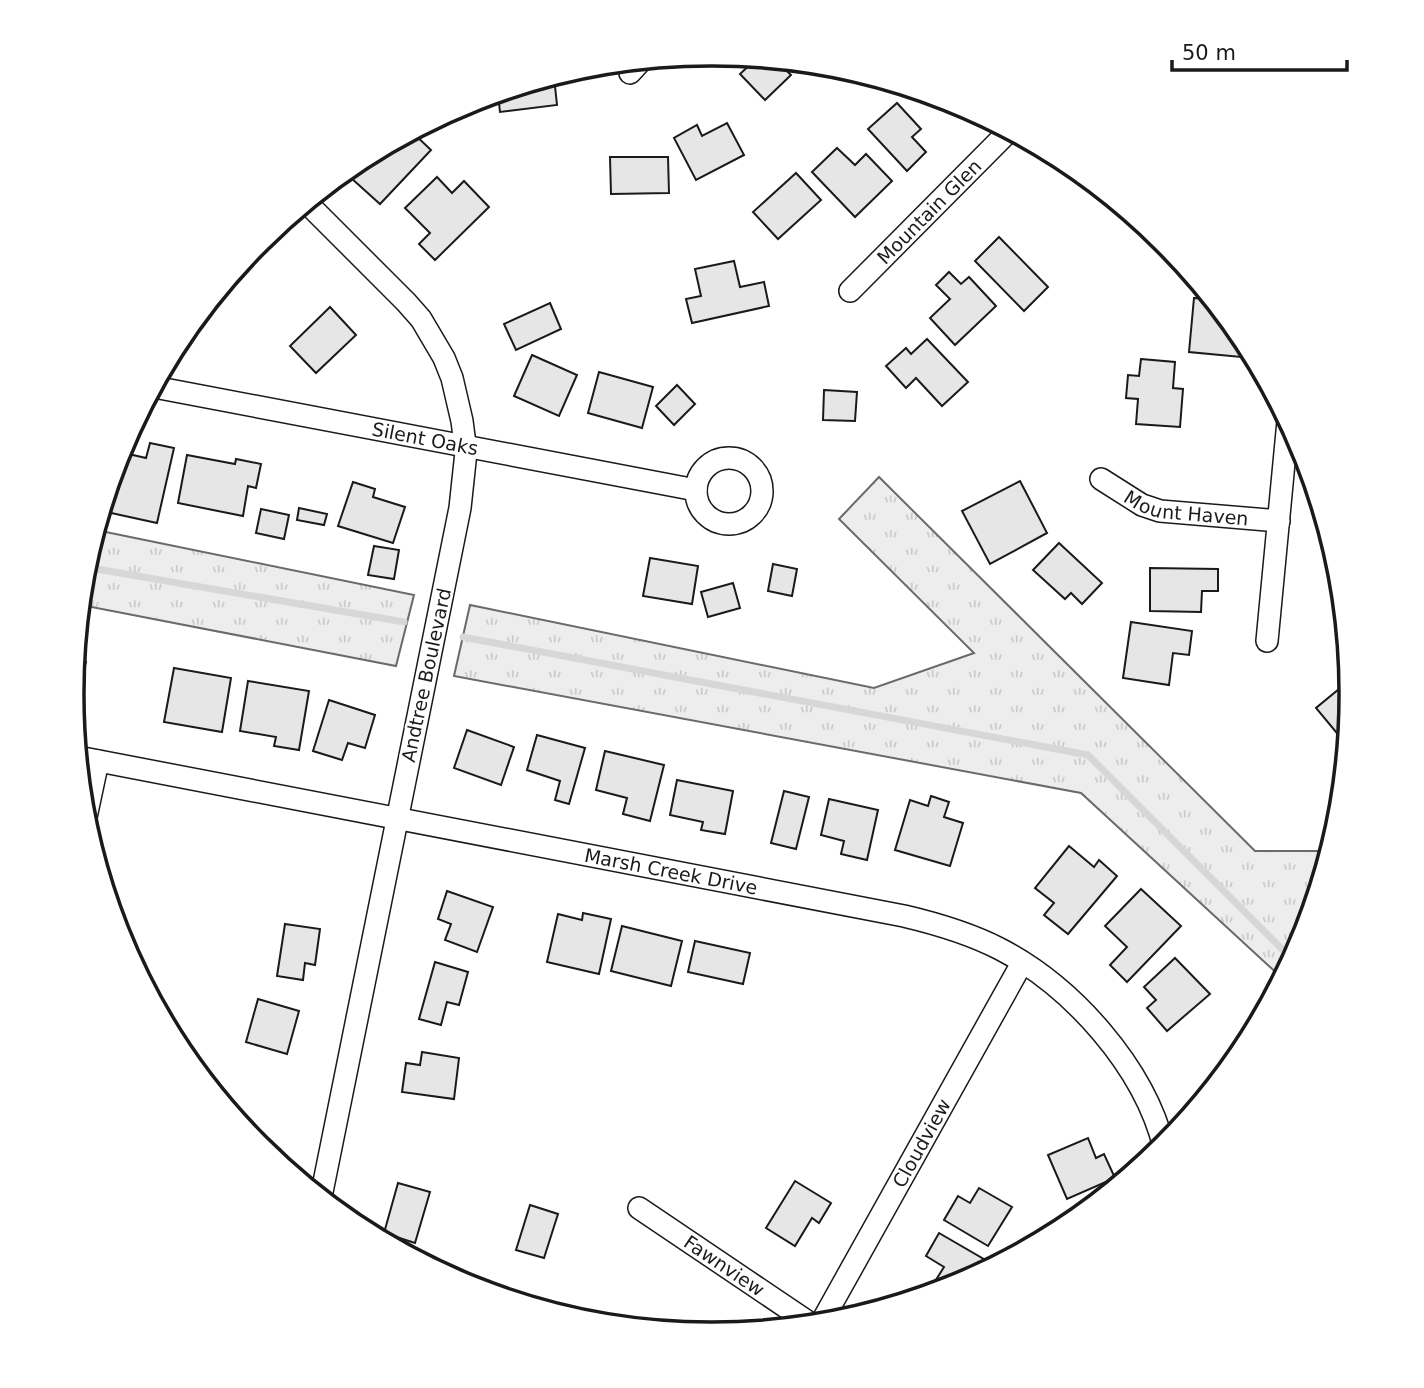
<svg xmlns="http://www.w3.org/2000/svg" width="1424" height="1388" font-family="'DejaVu Sans',sans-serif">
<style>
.grass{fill:url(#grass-tufts);stroke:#6a6a6a;stroke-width:2}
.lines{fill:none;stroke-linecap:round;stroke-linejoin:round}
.stream{stroke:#d7d7d7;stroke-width:7}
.building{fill:#e6e6e6;stroke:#1a1a1a;stroke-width:2}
.minor-casing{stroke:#1a1a1a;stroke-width:24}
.minor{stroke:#fff;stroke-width:21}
.labels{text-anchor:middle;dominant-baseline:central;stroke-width:5;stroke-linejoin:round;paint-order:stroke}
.street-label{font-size:19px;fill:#1a1a1a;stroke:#fff}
.rim{fill:none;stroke:#1a1a1a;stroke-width:3.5}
</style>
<defs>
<pattern id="grass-tufts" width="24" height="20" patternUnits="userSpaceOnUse" patternTransform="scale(1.75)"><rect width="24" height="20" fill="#ededed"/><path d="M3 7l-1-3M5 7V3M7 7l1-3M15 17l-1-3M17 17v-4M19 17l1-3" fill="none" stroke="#cbcbcb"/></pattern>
</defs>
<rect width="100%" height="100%" fill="#fff"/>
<g class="grass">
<path d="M879 477 1255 851H1330L1303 939 1282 978 1081 793 454 676 470 605 874 688 974 653 839 519Z"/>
<path d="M96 530 414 595 396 666 81 605 85 569Z"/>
</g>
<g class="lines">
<g class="stream">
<path d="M85 567 404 622"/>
<path d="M463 637 1088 755 1292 959"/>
</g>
</g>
<g class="building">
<path d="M756 59 777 61 791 75 765 100 740 74Z"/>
<path d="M554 77 557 105 500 112 498 94Z"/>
<path d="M897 103 921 129 912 137 926 152 907 171 868 129Z"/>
<path d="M727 123 744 155 696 180 674 138 697 125 702 136Z"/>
<path d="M412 132 431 150 380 204 351 178 375 152Z"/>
<path d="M837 148 855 165 866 154 892 181 855 217 812 172Z"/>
<path d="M610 157H668L669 193 611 194Z"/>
<path d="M796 173 821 200 778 239 753 212Z"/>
<path d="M437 177 452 193 464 181 489 207 435 260 419 244 430 233 405 208Z"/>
<path d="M999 237 1048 287 1024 311 975 261Z"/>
<path d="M734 261 740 287 764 282 769 306 692 323 686 299 701 296 695 269Z"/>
<path d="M949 272 961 284 969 277 996 306 955 345 930 318 950 299 936 285Z"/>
<path d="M1194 298 1212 299 1230 322 1229 331 1238 332 1243 338 1241 357 1189 352Z"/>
<path d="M550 303 561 329 516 350 504 324Z"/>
<path d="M330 307 356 335 316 373 290 346Z"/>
<path d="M927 339 968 382 942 406 916 378 906 388 886 366 906 348 911 354Z"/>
<path d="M532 355 577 375 559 416 514 396Z"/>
<path d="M1141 359 1175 362 1173 388 1183 389 1180 427 1136 424 1138 399 1126 398 1128 375 1139 376Z"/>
<path d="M599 372 653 387 642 428 588 413Z"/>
<path d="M677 385 695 404 674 425 656 406Z"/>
<path d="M824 390 857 392 855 421 823 420Z"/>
<path d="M150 443 174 448 157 523 102 511 120 452 146 458Z"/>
<path d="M187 455 235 464 236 459 261 464 256 488 248 486 243 516 178 503Z"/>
<path d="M1020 481 1047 533 990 564 962 511Z"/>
<path d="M353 482 375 489 373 497 405 507 393 543 338 526Z"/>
<path d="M299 508 327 514 324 525 297 520Z"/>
<path d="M261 509 289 515 284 539 256 533Z"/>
<path d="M1059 543 1102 583 1082 604 1071 593 1065 599 1033 570Z"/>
<path d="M374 546 399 550 394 579 368 575Z"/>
<path d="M650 558 698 566 692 604 643 596Z"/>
<path d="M773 564 797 569 792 596 768 591Z"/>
<path d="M1150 568 1218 569V591H1202L1201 612 1150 611Z"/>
<path d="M733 583 740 608 708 617 701 592Z"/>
<path d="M1131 622 1192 631 1189 655 1173 653 1169 685 1123 678Z"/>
<path d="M76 658 86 662 73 699 72 694Z"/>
<path d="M174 668 231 678 222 732 164 722Z"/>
<path d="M1350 680 1352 694 1348 732 1341 738 1316 708Z"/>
<path d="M248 681 309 691 299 750 274 746 276 737 240 731Z"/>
<path d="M329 700 375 715 365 748 348 743 342 760 313 751Z"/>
<path d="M467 730 514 747 501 785 454 768Z"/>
<path d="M537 735 585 748 569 804 555 800 560 781 527 770Z"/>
<path d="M605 751 664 765 650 821 623 814 627 798 596 790Z"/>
<path d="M677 780 733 791 725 834 701 830 703 822 670 815Z"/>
<path d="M784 791 809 797 796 849 771 843Z"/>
<path d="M931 796 949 802 944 817 963 823 950 866 895 850 910 800 928 806Z"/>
<path d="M829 799 878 810 867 860 841 854 844 841 821 835Z"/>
<path d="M1069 846 1094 867 1099 860 1117 876 1068 934 1044 915 1054 903 1035 888Z"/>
<path d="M1141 889 1181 926 1127 982 1110 965 1127 947 1105 926Z"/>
<path d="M447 891 493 907 477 952 445 940 451 924 438 919Z"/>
<path d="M583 913 611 919 599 974 547 962 558 914 582 920Z"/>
<path d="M285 924 320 929 315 965 305 963 303 980 277 976Z"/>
<path d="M622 926 682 941 671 986 611 971Z"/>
<path d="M695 941 750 953 743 984 688 972Z"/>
<path d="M1175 958 1210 994 1167 1031 1147 1008 1156 1000 1144 987Z"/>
<path d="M435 962 468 972 459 1005 447 1002 441 1025 419 1019Z"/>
<path d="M258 999 299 1011 287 1054 246 1042Z"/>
<path d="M422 1052 459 1058 454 1099 402 1092 406 1063 420 1065Z"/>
<path d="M1088 1138 1096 1158 1104 1154 1115 1178 1067 1199 1048 1155Z"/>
<path d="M258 1145 280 1149 278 1161 259 1146Z"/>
<path d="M795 1181 831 1203 819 1223 812 1218 795 1246 766 1228Z"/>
<path d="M398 1183 430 1192 415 1243 384 1233Z"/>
<path d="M979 1188 1012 1207 988 1246 944 1220 958 1196 970 1203Z"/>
<path d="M530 1205 558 1214 544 1258 516 1250Z"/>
<path d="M939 1233 994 1265 956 1285 932 1293 929 1291 944 1267 926 1256Z"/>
</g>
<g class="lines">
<g class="minor-casing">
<g id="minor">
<path d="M630 73 641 61"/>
<path d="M307 203 406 302 421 319 444 358 452 378 462 421 466 452 460 508 321 1197"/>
<path id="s1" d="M850 291 1009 131"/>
<path id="s2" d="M154 387 696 490"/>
<circle cx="729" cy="491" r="33"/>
<path id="s3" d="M1101 479 1142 505 1160 511 1279 521"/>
<path d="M1267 641 1288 421"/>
<path id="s4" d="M78 757 904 916C938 924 969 933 1000 949 1073 987 1144 1067 1164 1147"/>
<path d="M85 822 98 761"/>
<path id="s5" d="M639 1208 811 1324"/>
<path id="s6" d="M821 1323 1022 963"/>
</g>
</g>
<use href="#minor" class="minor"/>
</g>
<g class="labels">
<g class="street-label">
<text stroke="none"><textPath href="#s1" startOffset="112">Mountain Glen</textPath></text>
<text stroke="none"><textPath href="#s2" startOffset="276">Silent Oaks</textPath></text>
<text stroke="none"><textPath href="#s3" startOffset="93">Mount Haven</textPath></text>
<text transform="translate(426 675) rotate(-78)">Andtree Boulevard</text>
<text stroke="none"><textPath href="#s4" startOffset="604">Marsh Creek Drive</textPath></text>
<text stroke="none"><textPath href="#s6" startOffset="206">Cloudview</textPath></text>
<text stroke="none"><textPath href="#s5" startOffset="103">Fawnview</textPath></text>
</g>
</g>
<path d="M0 0H1424V1388H0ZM711 66H712A627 627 0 0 1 1339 693V695A627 627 0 0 1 712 1322H711A627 627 0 0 1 84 695V693A627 627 0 0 1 711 66Z" fill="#fff" fill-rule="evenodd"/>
<path class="rim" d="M711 66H712A627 627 0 0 1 1339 693V695A627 627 0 0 1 712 1322H711A627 627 0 0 1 84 695V693A627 627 0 0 1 711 66Z"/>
<path d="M1172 60v10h175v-10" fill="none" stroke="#1a1a1a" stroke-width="3.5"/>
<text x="1182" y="60" font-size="21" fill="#1a1a1a" stroke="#ffffff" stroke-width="5" paint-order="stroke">50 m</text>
</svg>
